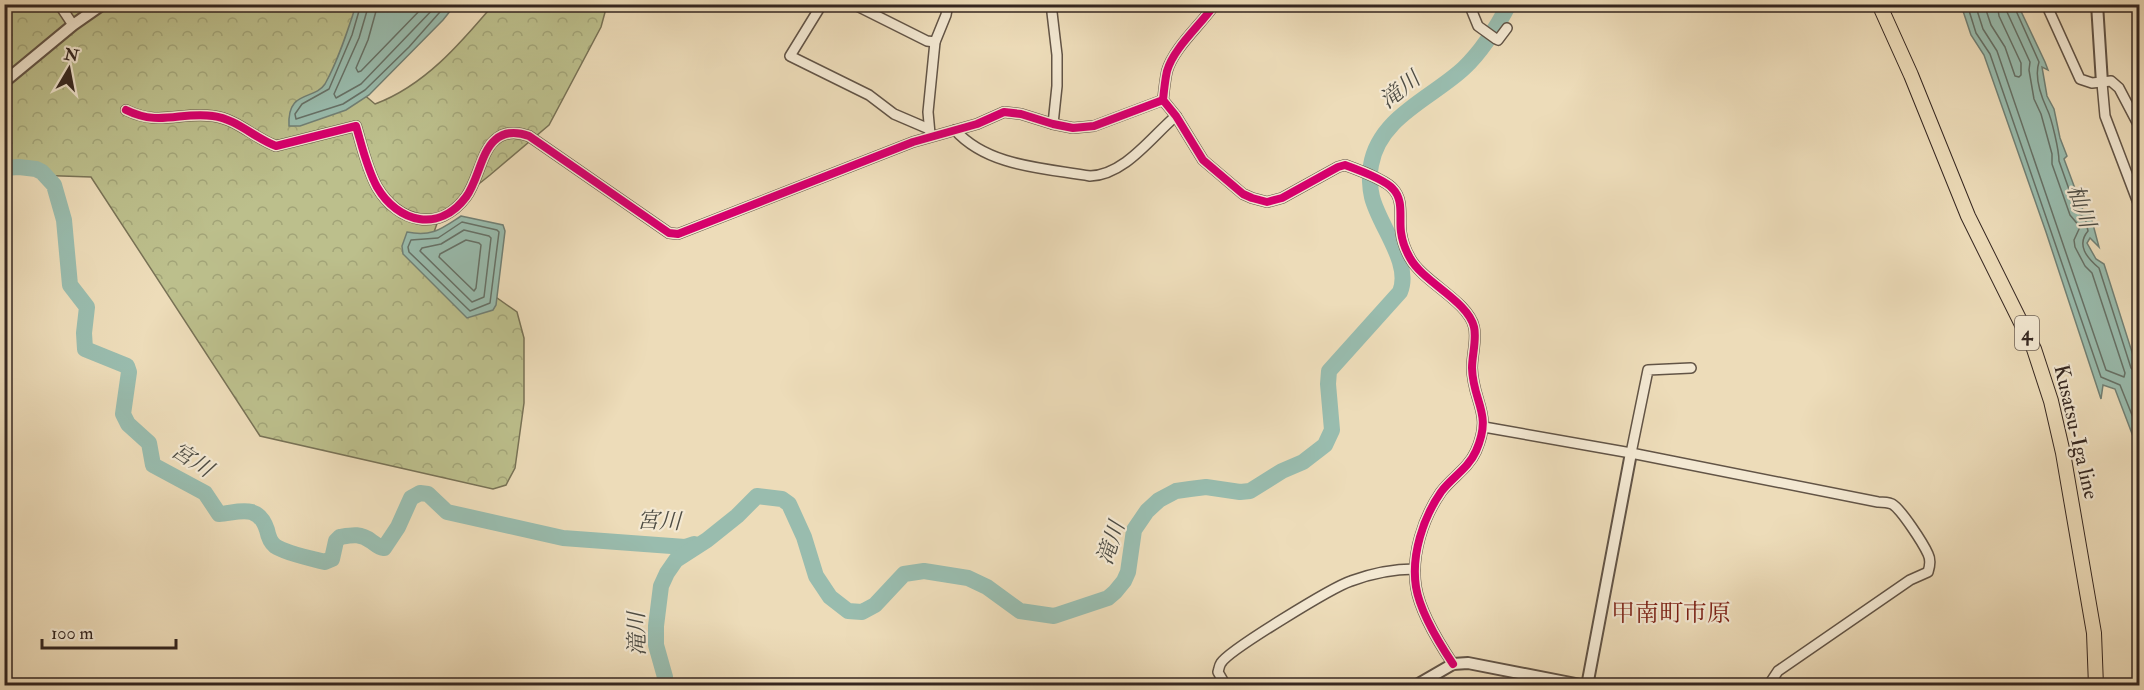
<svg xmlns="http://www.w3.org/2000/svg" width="2144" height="690" font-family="'IM FELL Double Pica','Noto Serif JP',serif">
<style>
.forest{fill:url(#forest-crowns);stroke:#787256;stroke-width:1.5}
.water{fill:#99bcae;stroke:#718075;stroke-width:1.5}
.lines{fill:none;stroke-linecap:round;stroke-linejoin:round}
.shore{stroke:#667167;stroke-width:1.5}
.river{stroke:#99bcae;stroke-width:16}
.minor-casing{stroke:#625446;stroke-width:12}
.tertiary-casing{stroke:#625446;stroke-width:14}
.primary-casing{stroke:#342620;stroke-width:16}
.minor{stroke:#f3e8d2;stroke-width:9}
.tertiary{stroke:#f3e8d2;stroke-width:10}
.primary{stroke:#eddcb9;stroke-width:14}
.cycleway-casing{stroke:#f3e8d2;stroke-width:11}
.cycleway{stroke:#d6006c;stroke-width:8}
.labels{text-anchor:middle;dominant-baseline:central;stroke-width:4.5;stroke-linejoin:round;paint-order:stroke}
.shield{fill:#f3e8d2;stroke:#6d6055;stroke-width:1.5}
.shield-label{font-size:20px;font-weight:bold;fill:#342620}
.street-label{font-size:21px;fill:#342620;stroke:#f3e8d2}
.water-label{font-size:22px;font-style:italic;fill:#4d4c44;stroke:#f3e8d2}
.quarter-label{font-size:24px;fill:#7a1f14;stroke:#f3e8d2}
</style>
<defs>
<pattern id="forest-crowns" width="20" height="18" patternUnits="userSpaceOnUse" patternTransform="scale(1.5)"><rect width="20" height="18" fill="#bcbf8c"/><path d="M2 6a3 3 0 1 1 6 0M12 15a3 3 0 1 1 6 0" fill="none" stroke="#a2a478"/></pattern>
</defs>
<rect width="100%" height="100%" fill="#eddcb9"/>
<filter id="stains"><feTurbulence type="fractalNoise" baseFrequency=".00333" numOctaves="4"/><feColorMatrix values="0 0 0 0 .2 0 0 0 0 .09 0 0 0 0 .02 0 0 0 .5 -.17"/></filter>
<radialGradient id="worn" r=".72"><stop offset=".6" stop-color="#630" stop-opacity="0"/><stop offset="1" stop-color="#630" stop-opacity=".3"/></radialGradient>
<path class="forest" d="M15 4 383 5 362 93 375 104C424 86 460 44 493 5H607L601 27 549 125 490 175 440 215 433 235 476 283 517 312 524 338V403L515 468 506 485 493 489 260 436 91 177 33 175 7 164 4 158V16Z"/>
<g class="water">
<path d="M356 5H455L443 20 369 95 346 110 300 126H289C287 89 314 101 325 84 338 61 348 30 356 5Z"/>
<path d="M1961 5H2018L2045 62 2048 70 2042 67 2047 96 2054 109 2060 138 2067 156 2064 159 2083 210 2090 213 2099 247 2090 238 2087 243 2096 259 2104 264 2139 374V452L2115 389 2103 385 2101 399 2046 232 1984 55 1971 35Z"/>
<path d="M461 216 503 225 505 231 496 305 493 310 467 318 403 254 402 246 407 232C432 237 441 229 461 216Z"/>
</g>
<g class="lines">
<g class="shore">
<path d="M361 4 352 35 329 89 302 104 295 114 296 119 343 104 365 90 409 47 447 4"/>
<path d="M369 4 359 38 334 94 336 98 361 84 438 4"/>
<path d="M378 4 368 40 356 68 358 72 361 71 426 4"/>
<path d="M1967 4 1976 33 1990 54 2101 377 2120 385 2140 435"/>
<path d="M1975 4 1983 29 1997 51 2106 370 2124 377 2125 373 2092 273 2085 266 2075 247 2074 240 2080 227 2070 215 2052 164V154L2041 114 2034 99 2029 70 2030 62 2007 12 2006 4"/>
<path d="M1984 4 1991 25 2005 47 2015 76 2019 77 2021 75V63L1999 16 1997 4"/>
<path d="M2013 4 2039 62C2034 77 2041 96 2047 109 2052 119 2059 151 2059 161L2077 212 2085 218 2088 231C2076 245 2087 258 2099 268L2131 368 2134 371 2140 372"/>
<path d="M462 222 497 230 499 232 490 303 470 311 409 252 408 247 411 240 438 238Z"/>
<path d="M464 230 489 236 491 238 484 297 472 302 420 251 422 248 441 244Z"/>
<path d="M466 240 479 243 481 245 476 288 474 291 439 257 440 254Z"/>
</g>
<g class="river">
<path d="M4 168 19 167 36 169 42 172 54 185 64 220 70 285 87 307 84 333 85 349 127 366 129 372 123 414 128 424 149 443 153 465 205 493 219 514C237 513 258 502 267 530 268 535 270 542 275 546 285 553 313 559 325 562L332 559 336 541 340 537C352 535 360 533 371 541 376 544 377 547 384 548L398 527 411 498 420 493 428 494 447 512 563 538 685 547 694 544"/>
<path d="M663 686 665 677 656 645V626L661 586 667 573 676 560 707 540 737 516 757 496 782 499 789 504 804 537 816 576 830 597 848 611 862 612 875 605 904 574 924 571 968 578 987 587 1020 611 1054 616 1108 598 1115 592 1124 581 1128 572 1134 530 1147 511 1159 500 1176 491 1190 489 1206 487 1240 492 1250 491 1282 471 1303 462 1325 445 1332 430 1328 384 1329 371 1400 292C1412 263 1379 226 1372 197 1370 189 1369 174 1371 165 1379 117 1432 98 1464 68 1483 50 1497 27 1509 4"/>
</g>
<g class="minor-casing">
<g id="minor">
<path d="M59 4 73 25"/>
<path d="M822 4 790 56 869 95 894 114 929 129"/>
<path d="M853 4 927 41 935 42"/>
<path d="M1051 4 1057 55V86L1053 124"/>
<path d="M1215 4C1201 25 1174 47 1167 71 1165 80 1164 90 1163 100L1176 116 1203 160 1243 194 1252 198 1267 202 1282 198 1338 167 1345 165C1356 169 1386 180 1393 189 1404 200 1399 218 1401 232 1402 240 1406 251 1410 258 1423 282 1468 301 1474 327 1477 339 1472 355 1472 368 1473 403 1493 413 1476 451 1468 469 1452 477 1441 492 1423 518 1411 555 1416 587 1420 612 1439 643 1453 664"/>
<path d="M1469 4 1478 26 1496 39 1498 40 1507 28"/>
<path d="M2046 4 2080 79 2092 83 2111 81 2119 88 2140 128"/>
<path d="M2102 83 2105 116 2140 208"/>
<path d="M126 110C160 127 181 111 213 116 237 119 254 138 276 146L356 126C362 146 367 169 377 187 398 223 439 233 466 197 478 181 481 152 495 140 505 131 518 132 529 136L669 233 678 234 913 142 977 124 1004 112 1021 114 1053 124 1073 128 1094 126 1163 100"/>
<path d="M955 130C988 167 1045 168 1090 176 1125 175 1152 136 1176 116"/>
<path d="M930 134 928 112 935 42 946 15 948 4"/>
<path d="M1484 427 1631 453 1648 370 1691 368"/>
<path d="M1631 453 1878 502C1883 502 1887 502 1892 504 1901 509 1923 543 1928 554 1931 560 1930 566 1928 572L1910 580 1778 671 1768 686"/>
<path d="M1226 686 1218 672C1219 669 1219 666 1221 663 1229 650 1333 587 1351 581 1370 574 1394 569 1415 569"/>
</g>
</g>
<g class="tertiary-casing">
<g id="tertiary">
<path d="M2097 4 2102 83"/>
<path d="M4 82 73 25 103 4"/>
<path d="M1415 686 1453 664 1468 663 1586 686"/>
<path d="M1587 686 1631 453"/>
</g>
</g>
<g class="primary-casing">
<path id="primary" d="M1879 4 1911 75 1968 216 2034 349 2051 401 2063 453 2094 633 2096 686"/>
</g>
<use href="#minor" class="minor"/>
<use href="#tertiary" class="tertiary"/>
<use href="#primary" class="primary"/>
<g class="cycleway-casing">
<g id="cycleway">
<path d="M1215 4C1201 25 1174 47 1167 71 1165 80 1164 90 1163 100L1176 116 1203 160 1243 194 1252 198 1267 202 1282 198 1338 167 1345 165C1356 169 1386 180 1393 189 1404 200 1399 218 1401 232 1402 240 1406 251 1410 258 1423 282 1468 301 1474 327 1477 339 1472 355 1472 368 1473 403 1493 413 1476 451 1468 469 1452 477 1441 492 1423 518 1411 555 1416 587 1420 612 1439 643 1453 664"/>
<path d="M126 110C160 127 181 111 213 116 237 119 254 138 276 146L356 126C362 146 367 169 377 187 398 223 439 233 466 197 478 181 481 152 495 140 505 131 518 132 529 136L669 233 678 234 913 142 977 124 1004 112 1021 114 1053 124 1073 128 1094 126 1163 100"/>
</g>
</g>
<use href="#cycleway" class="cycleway"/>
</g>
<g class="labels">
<rect class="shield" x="2015" y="316" width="24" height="34" rx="4.5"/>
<g class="shield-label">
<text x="2027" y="333">4</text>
</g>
<g class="street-label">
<text transform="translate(2076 432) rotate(77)">Kusatsu-Iga line</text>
</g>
<g class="water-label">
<text transform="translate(1400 90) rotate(-39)">滝川</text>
<text transform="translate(2081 206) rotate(71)">杣川</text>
<text transform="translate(192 460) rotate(33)">宮川</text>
<text transform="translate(659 521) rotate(2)">宮川</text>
<text transform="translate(1111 543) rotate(-72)">滝川</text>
<text transform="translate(637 634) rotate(-91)">滝川</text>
</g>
<g class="quarter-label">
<text x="1671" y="613">甲南町市原</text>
</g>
</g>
<rect width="2144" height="690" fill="none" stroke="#eddcb9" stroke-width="24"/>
<rect x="6" y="6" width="2132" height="678" fill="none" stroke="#342620" stroke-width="3"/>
<rect x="12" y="12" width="2120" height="666" fill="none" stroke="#342620" stroke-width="1.5"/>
<g transform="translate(69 69) rotate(10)" stroke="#f3e8d2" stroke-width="4.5" paint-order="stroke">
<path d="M0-4.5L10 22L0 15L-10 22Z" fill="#342620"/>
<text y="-9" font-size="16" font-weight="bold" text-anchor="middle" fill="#342620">N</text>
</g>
<path d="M42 639v9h134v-9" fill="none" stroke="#342620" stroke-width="3"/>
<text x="51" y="639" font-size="18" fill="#342620" stroke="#f3e8d2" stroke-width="4.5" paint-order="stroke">100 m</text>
<rect width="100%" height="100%" filter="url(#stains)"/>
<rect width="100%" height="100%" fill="url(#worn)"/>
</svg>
